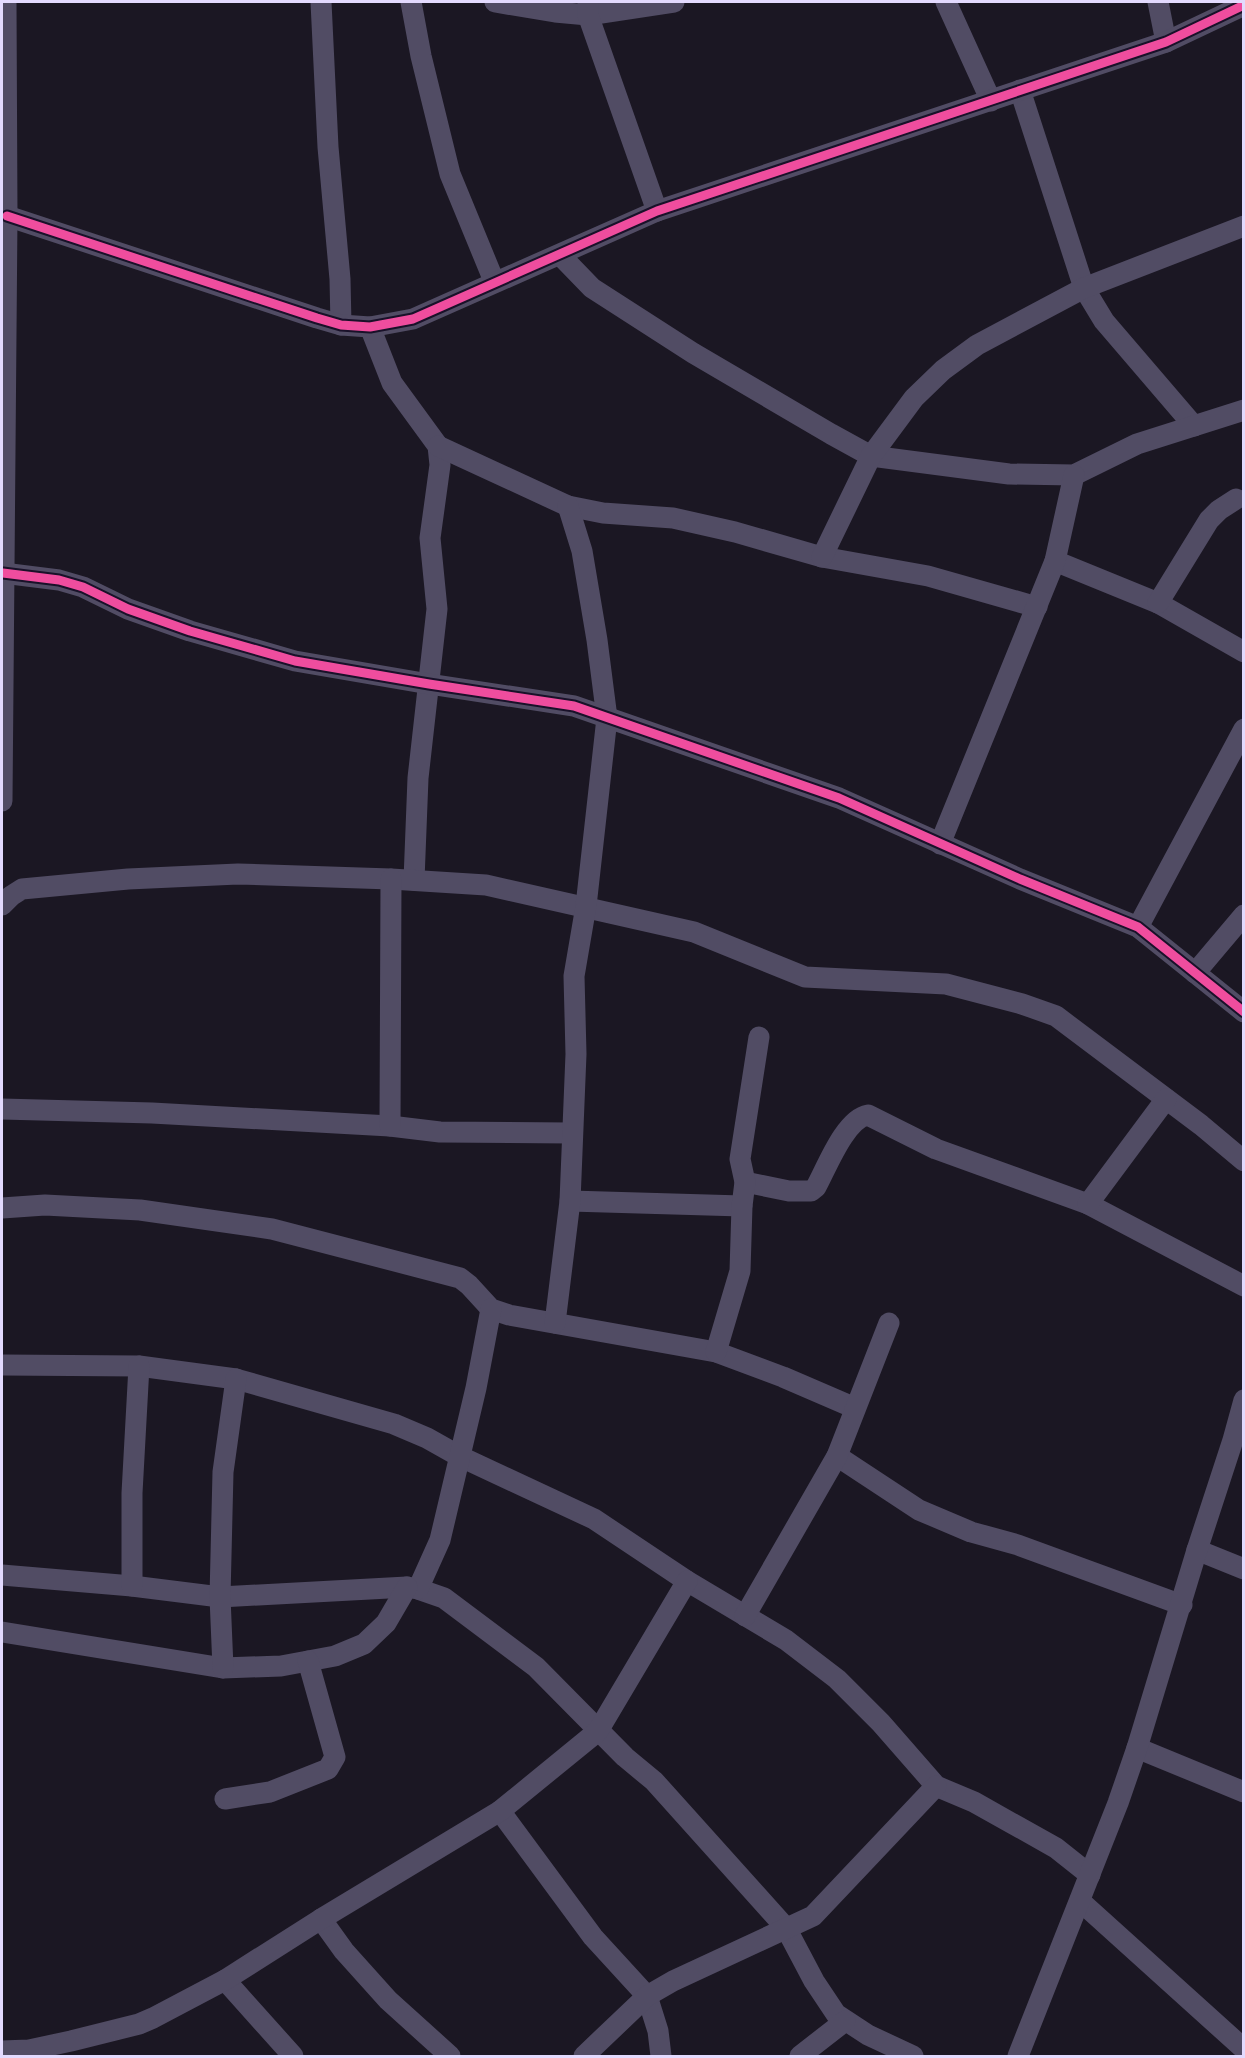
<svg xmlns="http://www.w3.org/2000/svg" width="1245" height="2058" font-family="'Noto Sans',sans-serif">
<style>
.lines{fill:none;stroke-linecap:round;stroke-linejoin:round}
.minor{stroke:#514c64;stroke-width:21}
.cycleway-casing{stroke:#191129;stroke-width:13}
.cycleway{stroke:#ef4d9e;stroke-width:9}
</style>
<rect width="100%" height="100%" fill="#1b1723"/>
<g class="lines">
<g class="minor">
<path d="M321 2 328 147 340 279 341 325"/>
<path d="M411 2 421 56 450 174 494 281"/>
<path d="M495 2 555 12 588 15 674 2"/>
<path d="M588 2V15L657 211"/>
<path d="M946 2 991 101"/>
<path d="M1158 2 1166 42"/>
<path d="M1020 90 1084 288 1104 321 1194 426"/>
<path d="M7 216 317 318 341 325 370 327 413 319 657 211 1166 42 1244 5"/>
<path d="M560 255 592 288 693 353 831 434 871 456 1009 474 1074 475 1137 444 1244 410"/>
<path d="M370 327 392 383 438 446 440 465 430 538 437 609 418 778 414 880"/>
<path d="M438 446 568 506 603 513 673 518 735 532 822 557 928 576 1037 607"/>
<path d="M822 557 871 456 914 398 943 370 977 345 1084 288 1244 226"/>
<path d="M1055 561 1158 603 1244 652"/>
<path d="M3 573 59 580 83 587 128 609 190 631 295 661 429 684 574 706 839 798 1020 879 1138 927 1244 1012"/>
<path d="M1158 603 1209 520 1219 510 1236 499"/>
<path d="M2 801 7 216 6 2"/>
<path d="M940 844 1055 561 1074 475"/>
<path d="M2 905 11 896 22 889 128 879 238 874 391 879 486 885 694 932 805 977 946 984 1022 1004 1056 1016 1201 1125 1244 1161"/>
<path d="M1138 927 1244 729"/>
<path d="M1195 973 1244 915"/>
<path d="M2 1109 152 1113 390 1126 440 1132 571 1133"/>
<path d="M390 1126 391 879"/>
<path d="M745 1182 789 1191H811L816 1187C827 1167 845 1119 868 1115L936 1149 1088 1204 1244 1286"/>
<path d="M570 1201 742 1206"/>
<path d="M1088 1204 1166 1099"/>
<path d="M2 1208 45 1205 140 1210 272 1229 460 1278 469 1285 491 1309 509 1315 716 1352 783 1377 855 1408"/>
<path d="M555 1323 570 1201 576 1054 574 976 586 906 607 718 597 640 582 551 568 506"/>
<path d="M716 1352 740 1271 742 1206 745 1182 740 1159 759 1037"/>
<path d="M2 1365 139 1366 236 1379 394 1424 427 1438 459 1456 594 1519 687 1581 786 1640 837 1679 881 1723 936 1786 974 1802 1056 1848 1090 1875"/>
<path d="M837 1456 919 1510 971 1532 1018 1545 1182 1605"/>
<path d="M1197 1550 1244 1569"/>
<path d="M2 1575 132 1586 220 1597 407 1587 418 1589 444 1598 536 1667 625 1757 654 1781 786 1928 814 1981 836 2014 868 2035 913 2056"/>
<path d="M132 1586V1493L139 1366"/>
<path d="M418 1589 440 1540 476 1388 491 1309"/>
<path d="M745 1616 837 1456 889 1323"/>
<path d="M2 1632 223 1668 281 1666 335 1656 364 1644 386 1623 407 1587"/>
<path d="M223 1668 220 1597 223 1472 236 1379"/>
<path d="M1137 1748 1244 1792"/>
<path d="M225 1799 270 1792 328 1769 335 1757 308 1661"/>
<path d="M500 1811 593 1937 647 1996 658 2031 661 2056"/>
<path d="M1080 1901 1244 2049"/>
<path d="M321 1919 344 1951 388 2000 450 2056"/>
<path d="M225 1980 293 2056"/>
<path d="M2 2051 29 2050 71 2041 139 2024 153 2018 225 1980 321 1919 500 1811 598 1731 687 1581"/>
<path d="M584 2056 647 1996 673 1981 813 1916 936 1786"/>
<path d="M800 2056 845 2021"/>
<path d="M1018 2056 1118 1803 1137 1748 1197 1550 1233 1440 1244 1400"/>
</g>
<g class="cycleway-casing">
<g id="cycleway">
<path d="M7 216 317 318 341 325 370 327 413 319 657 211 1166 42 1244 5"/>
<path d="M3 573 59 580 83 587 128 609 190 631 295 661 429 684 574 706 839 798 1020 879 1138 927 1244 1012"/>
</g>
</g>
<use href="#cycleway" class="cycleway"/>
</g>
<rect width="1245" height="2058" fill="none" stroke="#e3dafe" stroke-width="6"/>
</svg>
